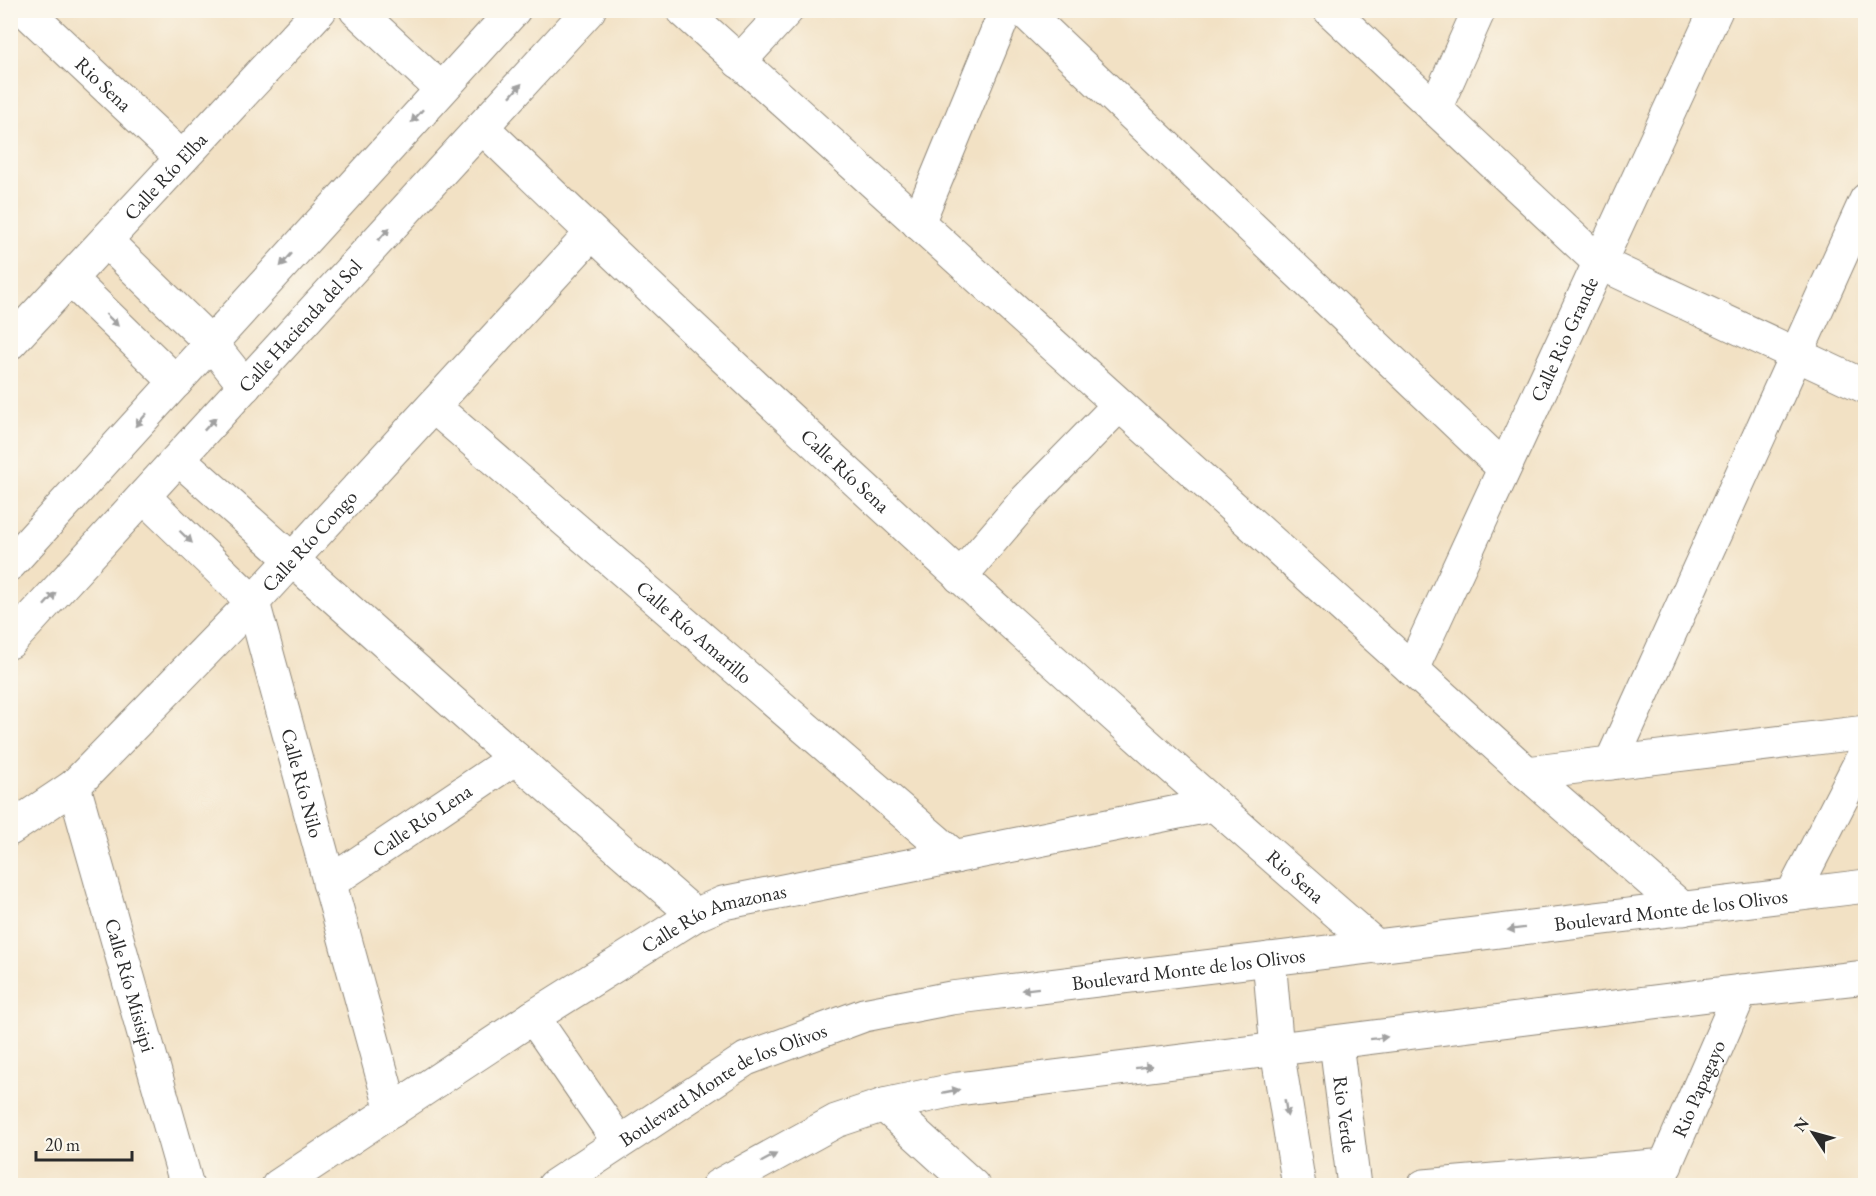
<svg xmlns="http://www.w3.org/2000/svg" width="1876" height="1196" font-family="'EB Garamond',serif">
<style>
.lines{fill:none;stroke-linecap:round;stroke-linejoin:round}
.street-casing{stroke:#8e8678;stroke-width:35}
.secondary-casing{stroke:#8e8678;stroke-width:35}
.street{stroke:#fff;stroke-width:33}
.secondary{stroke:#fff;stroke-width:33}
.oneway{fill:#a0a0a0}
.labels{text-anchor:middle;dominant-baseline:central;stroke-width:4.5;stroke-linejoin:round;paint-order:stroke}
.street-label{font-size:20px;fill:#2b2b2b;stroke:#fbf7ec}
</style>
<rect width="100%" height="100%" fill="#fbf7ec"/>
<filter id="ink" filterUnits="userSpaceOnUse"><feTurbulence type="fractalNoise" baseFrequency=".0167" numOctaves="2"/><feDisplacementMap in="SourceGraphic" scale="12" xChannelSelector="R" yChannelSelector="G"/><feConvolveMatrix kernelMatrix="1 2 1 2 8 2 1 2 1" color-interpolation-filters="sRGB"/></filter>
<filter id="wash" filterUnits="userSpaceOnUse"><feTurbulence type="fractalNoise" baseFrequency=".008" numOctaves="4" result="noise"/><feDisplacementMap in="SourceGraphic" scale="24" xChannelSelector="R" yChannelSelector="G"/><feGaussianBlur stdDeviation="1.35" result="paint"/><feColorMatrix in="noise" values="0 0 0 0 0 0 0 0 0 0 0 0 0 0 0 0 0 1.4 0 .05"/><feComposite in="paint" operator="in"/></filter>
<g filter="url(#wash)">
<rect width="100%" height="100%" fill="#f2e1c4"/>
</g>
<g filter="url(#ink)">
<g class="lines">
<g class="street-casing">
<g id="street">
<path id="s1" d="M25 10 182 158"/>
<path d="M356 10 441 89"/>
<path d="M683 10 1527 773 1683 909"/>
<path d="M1023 10 1504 468"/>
<path d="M1330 10 1600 263 1866 387"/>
<path d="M739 62 787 10"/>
<path d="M1435 109 1479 10"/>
<path id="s2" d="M482 127C773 408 1071 682 1377 947"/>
<path d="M918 223 1006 10"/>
<path d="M106 241 211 343 245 386"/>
<path d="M70 279 176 382"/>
<path id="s3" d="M10 343 320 10"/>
<path id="s4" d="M434 407 955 857"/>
<path d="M179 459 515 758 695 915"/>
<path id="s5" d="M144 497 253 602 392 1111"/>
<path d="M10 564 514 10"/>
<path d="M960 577 1025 501 1119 405"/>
<path id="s6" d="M10 642 589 10"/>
<path id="s7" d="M1412 669 1716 10"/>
<path d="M1611 763 1866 200"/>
<path d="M1527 773 1866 732"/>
<path id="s8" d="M74 786 187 1186"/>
<path id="s9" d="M10 829 74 786 253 602 592 233"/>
<path id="s10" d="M329 883 515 758"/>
<path d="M1792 895 1866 751"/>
<path d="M1269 959 1277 1050 1299 1186"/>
<path d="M533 1017 619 1142"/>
<path id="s11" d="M1336 1043 1354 1186"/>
<path d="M884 1105 973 1186"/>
<path id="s12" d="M1657 1184 1741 991"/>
<path id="s13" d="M278 1186 533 1017 695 915 723 903 1213 805"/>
<path d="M1424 1186 1666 1165"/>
</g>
</g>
<g class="secondary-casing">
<g id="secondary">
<path id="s14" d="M554 1186 746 1059 864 1015 951 998 1866 886"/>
<path d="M718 1186 836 1121 884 1105 958 1089 1741 991 1866 977"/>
</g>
</g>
<use href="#street" class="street"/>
<use href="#secondary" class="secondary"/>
</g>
<defs><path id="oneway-solid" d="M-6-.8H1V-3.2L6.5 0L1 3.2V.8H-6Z" transform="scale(1.5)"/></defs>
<g class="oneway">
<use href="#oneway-solid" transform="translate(516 90) rotate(-48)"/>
<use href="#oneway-solid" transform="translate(417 116) rotate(132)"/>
<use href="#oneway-solid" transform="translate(384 234) rotate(-48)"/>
<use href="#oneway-solid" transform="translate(286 260) rotate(132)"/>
<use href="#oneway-solid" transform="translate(112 320) rotate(44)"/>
<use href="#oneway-solid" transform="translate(141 420) rotate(132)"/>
<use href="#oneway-solid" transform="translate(210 424) rotate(-47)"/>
<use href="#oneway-solid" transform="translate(186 537) rotate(44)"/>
<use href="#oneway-solid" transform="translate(50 599) rotate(-48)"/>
<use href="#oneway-solid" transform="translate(1516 929) rotate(173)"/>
<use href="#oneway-solid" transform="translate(1030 989) rotate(173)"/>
<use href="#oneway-solid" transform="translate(1379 1038) rotate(-7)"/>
<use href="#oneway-solid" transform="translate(1144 1067) rotate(-7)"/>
<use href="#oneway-solid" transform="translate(951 1091) rotate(-11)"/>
<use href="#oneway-solid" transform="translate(1286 1108) rotate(81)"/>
<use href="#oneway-solid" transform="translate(769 1158) rotate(-28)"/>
</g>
</g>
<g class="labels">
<g class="street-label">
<text stroke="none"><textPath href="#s1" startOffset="108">Rio Sena</textPath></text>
<text stroke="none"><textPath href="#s3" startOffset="228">Calle Río Elba</textPath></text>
<text stroke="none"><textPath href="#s6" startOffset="429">Calle Hacienda del Sol</textPath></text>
<text stroke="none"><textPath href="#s7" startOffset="363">Calle Rio Grande</textPath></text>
<text stroke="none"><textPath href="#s2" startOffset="500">Calle Río Sena</textPath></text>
<text stroke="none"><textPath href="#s9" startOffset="417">Calle Río Congo</textPath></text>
<text stroke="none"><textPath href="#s4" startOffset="344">Calle Río Amarillo</textPath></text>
<text stroke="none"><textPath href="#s5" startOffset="339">Calle Río Nilo</textPath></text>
<text stroke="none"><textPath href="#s10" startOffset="112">Calle Río Lena</textPath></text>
<text stroke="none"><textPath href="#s2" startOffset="1106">Rio Sena</textPath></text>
<text stroke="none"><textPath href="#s14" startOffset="1170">Boulevard Monte de los Olivos</textPath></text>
<text stroke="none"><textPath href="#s13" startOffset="514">Calle Río Amazonas</textPath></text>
<text stroke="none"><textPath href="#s14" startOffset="684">Boulevard Monte de los Olivos</textPath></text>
<text stroke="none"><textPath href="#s8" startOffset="207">Calle Río Misisipi</textPath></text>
<text stroke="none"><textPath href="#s14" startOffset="198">Boulevard Monte de los Olivos</textPath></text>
<text stroke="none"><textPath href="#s12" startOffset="104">Rio Papagayo</textPath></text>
<text stroke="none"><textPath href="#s11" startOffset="72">Rio Verde</textPath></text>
</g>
</g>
<rect width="1876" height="1196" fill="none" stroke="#fbf7ec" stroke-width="36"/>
<g transform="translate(1813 1133) rotate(306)" stroke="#fbf7ec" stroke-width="4.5" paint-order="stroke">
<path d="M0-4.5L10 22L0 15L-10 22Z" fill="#2b2b2b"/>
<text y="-9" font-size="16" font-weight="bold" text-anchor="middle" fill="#2b2b2b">N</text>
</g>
<path d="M36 1151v9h96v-9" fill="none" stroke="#2b2b2b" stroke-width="3"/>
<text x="45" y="1151" font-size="18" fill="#2b2b2b" stroke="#fbf7ec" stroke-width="4.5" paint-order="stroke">20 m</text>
</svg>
